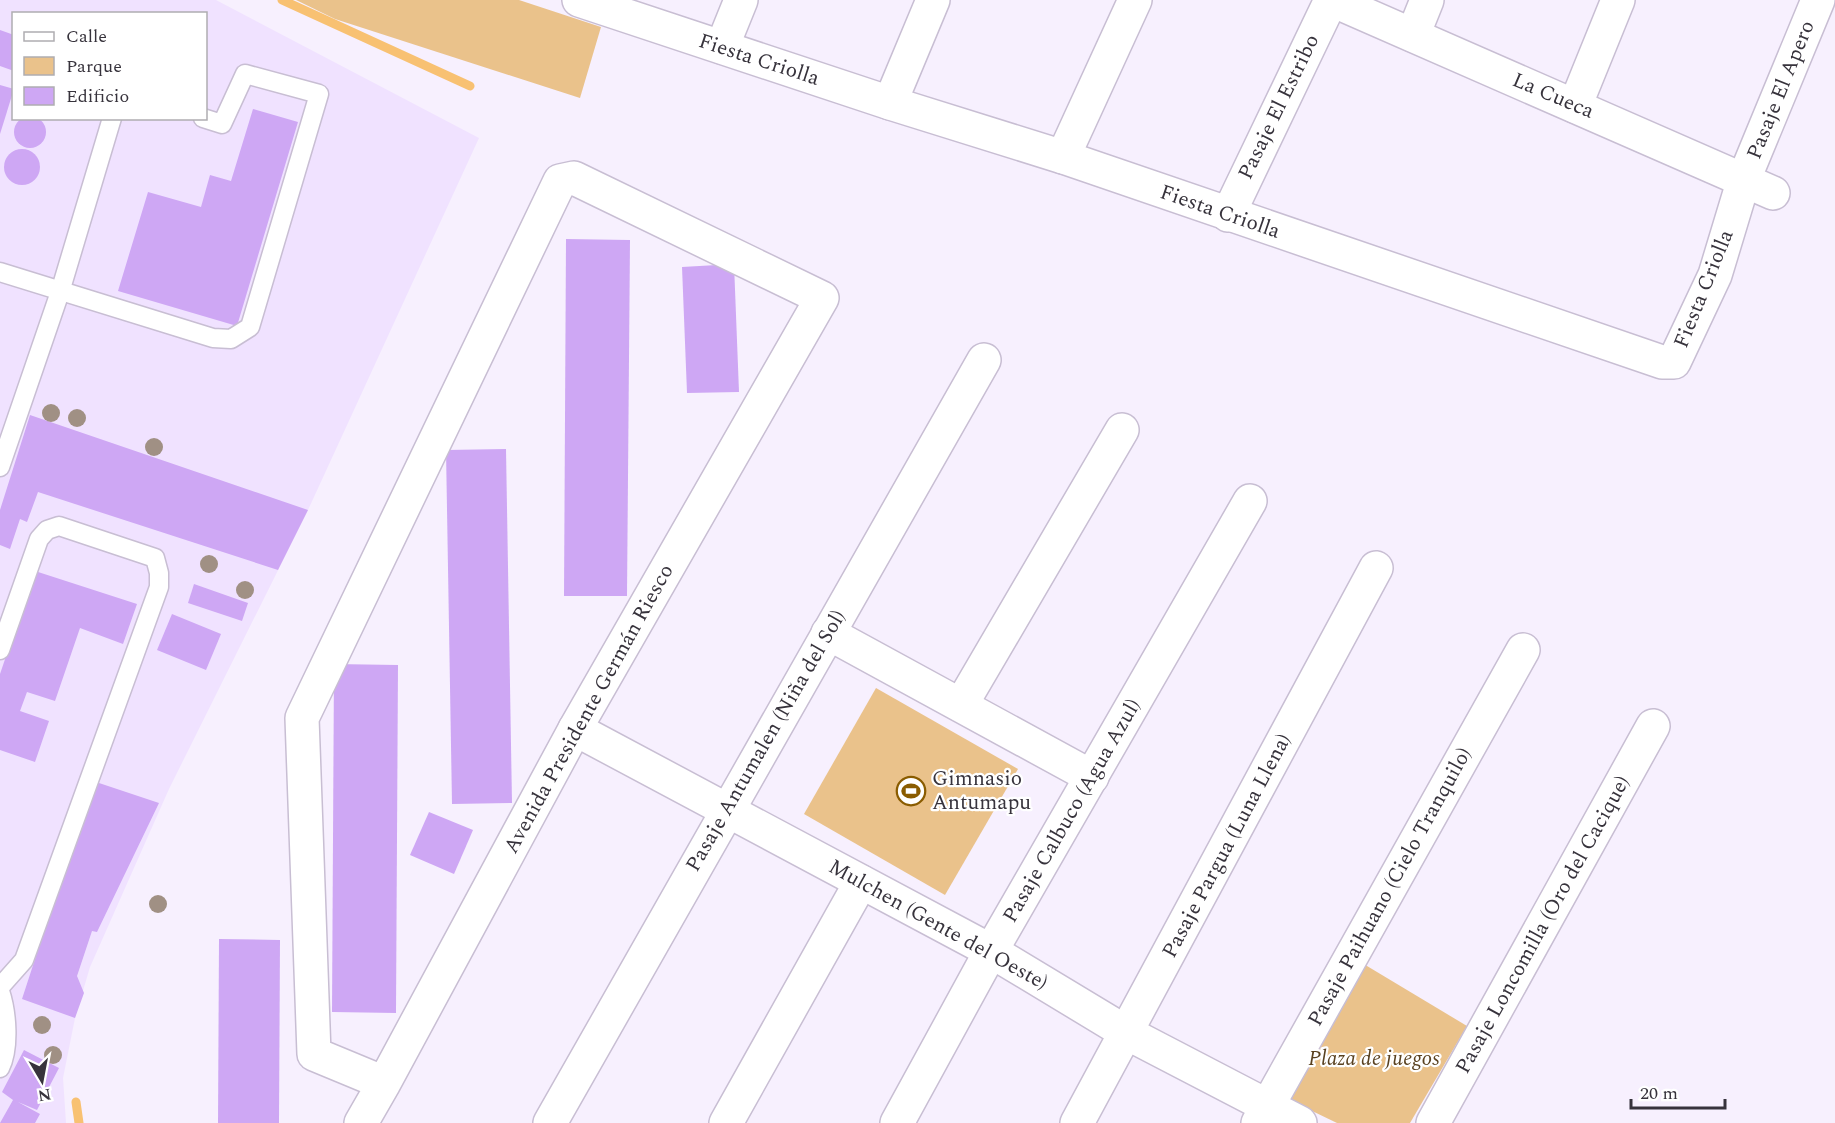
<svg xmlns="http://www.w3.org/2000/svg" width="1835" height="1123" font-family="Spectral,serif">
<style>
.built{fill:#f0e2ff;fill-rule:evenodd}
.green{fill:#eac28b}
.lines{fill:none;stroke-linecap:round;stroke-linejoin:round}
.stream{stroke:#f8c172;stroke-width:9}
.building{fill:#cea7f4}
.lane-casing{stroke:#c8bed3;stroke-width:21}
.street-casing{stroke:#c8bed3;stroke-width:36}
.lane{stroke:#fff;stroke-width:18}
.street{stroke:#fff;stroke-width:33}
.tree{fill:#a09084}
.labels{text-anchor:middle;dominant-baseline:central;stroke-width:4.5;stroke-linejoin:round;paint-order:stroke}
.street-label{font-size:21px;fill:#37333c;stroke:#fff}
.poi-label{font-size:21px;fill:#37333c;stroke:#fff;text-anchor:start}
.park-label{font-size:21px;font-style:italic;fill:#594120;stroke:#fff}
</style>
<rect width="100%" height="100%" fill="#f7f0fe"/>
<path class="built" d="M0 0H216L479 138 308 510 169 789 90 967 75 1018 63 1078 66 1123H0ZM14 14H206V118H14Z"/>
<g class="green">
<path d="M296 0H519L601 27 580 98 335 19Z"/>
<path d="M876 688 1018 769 945 895 804 814Z"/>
<path d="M1357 960 1467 1026 1410 1123H1337L1279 1095Z"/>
</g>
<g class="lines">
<g class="stream">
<path d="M282 0 470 86"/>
<path d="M76 1102 79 1123"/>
</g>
</g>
<g class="building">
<path d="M0 30 14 35V71L0 66Z"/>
<path d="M0 85 14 89 0 134Z"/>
<path d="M253 109 298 122 237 326 118 291 148 192 201 207 210 175 231 181Z"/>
<circle cx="30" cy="132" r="16"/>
<circle cx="22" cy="167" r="18"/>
<path d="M566 239 630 240 627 596H564Z"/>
<path d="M734 264 739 392 687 393 682 267Z"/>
<path d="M30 415 308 510 278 570 38 492 27 522 20 519 10 549 0 545V510Z"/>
<path d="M506 449 512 803 452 804 446 450Z"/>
<path d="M35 571 137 604 123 644 80 628 55 701 27 692 20 711 49 721 35 762 0 750V674Z"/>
<path d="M194 584 248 603 242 621 188 603Z"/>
<path d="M172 614 221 634 206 670 157 650Z"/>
<path d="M334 664 398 665 396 1013 332 1012Z"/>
<path d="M93 781 159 803 97 932 92 931 77 976 84 993 75 1018 22 999Z"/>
<path d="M429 812 473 830 454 874 410 855Z"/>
<path d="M219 939 280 940 279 1123H218Z"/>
<path d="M24 1050 59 1068 37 1110 18 1102 40 1114 35 1123H0L13 1100 2 1092Z"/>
</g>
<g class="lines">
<g class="lane-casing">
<g id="lane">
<path d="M0 272 213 338 231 339 250 327 319 94 245 74 222 124 203 118"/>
<path d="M0 467 60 292 112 118"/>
<path d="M0 650 39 539 47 530 59 526 155 558 159 573V587L24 960 0 987"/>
<path d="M0 991C7 1012 10 1048 0 1068"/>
</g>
</g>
<g class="street-casing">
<g id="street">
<path d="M579 0 890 103 1063 157 1662 362H1674L1715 275 1744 179 1818 0"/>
<path d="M1332 0 1773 193"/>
<path d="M1413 35 1427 0"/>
<path d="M722 47 741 0"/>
<path d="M890 103 933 0"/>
<path d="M1575 106 1618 0"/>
<path d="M1063 157 1135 0"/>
<path d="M1228 215 1331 0"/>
<path d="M828 633 1092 777"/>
<path d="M961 705 1122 430"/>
<path d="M575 729 991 951 1127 1033 1300 1123"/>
<path d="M361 1123 384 1083 575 729 822 298 574 178 560 181 302 718 314 1054 384 1083"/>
<path d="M550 1123 984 360"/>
<path d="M726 1123 861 882"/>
<path d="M897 1123 991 951 1250 501"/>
<path d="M1077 1123 1376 568"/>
<path d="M1258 1123 1523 650"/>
<path d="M1433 1123 1653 726"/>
</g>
</g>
<use href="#lane" class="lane"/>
<use href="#street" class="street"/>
</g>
<g class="tree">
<circle cx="51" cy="413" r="9"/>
<circle cx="77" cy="418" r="9"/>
<circle cx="154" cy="447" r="9"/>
<circle cx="209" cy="564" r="9"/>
<circle cx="245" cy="590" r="9"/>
<circle cx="158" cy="904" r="9"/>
<circle cx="42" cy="1025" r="9"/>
<circle cx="53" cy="1055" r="9"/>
</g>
<defs>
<g id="stadium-ring" transform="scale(1.5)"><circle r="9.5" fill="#fff" stroke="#8a5c00" stroke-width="1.5"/><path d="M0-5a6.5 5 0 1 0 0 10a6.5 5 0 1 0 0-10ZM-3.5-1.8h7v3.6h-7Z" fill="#8a5c00"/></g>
</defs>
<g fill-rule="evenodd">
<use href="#stadium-ring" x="911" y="791"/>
</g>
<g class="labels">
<g class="street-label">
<text transform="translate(759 60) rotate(18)">Fiesta Criolla</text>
<text transform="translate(1781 90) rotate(-68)">Pasaje El Apero</text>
<text transform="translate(1553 96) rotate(23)">La Cueca</text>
<text transform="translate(1279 107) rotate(-64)">Pasaje El Estribo</text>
<text transform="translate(1220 212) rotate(19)">Fiesta Criolla</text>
<text transform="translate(1704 289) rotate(-68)">Fiesta Criolla</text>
<text transform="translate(589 709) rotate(-61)">Avenida Presidente Germán Riesco</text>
<text transform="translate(766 741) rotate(-60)">Pasaje Antumalen (Niña del Sol)</text>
<text transform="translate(1072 811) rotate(-60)">Pasaje Calbuco (Agua Azul)</text>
<text transform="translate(1227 846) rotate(-62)">Pasaje Pargua (Luna Llena)</text>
<text transform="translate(1390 887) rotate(-61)">Pasaje Paihuano (Cielo Tranquilo)</text>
<text transform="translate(938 925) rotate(29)">Mulchen (Gente del Oeste)</text>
<text transform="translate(1543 925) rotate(-61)">Pasaje Loncomilla (Oro del Cacique)</text>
</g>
<g class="poi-label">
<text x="932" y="779">Gimnasio<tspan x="932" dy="24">Antumapu</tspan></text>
</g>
<g class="park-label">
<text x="1374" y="1059">Plaza de juegos</text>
</g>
</g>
<rect x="12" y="12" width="195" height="108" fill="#ffffff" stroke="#afadb1" stroke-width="1.5"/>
<rect x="24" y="32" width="30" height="9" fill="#ffffff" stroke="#afadb1" stroke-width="1.5"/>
<text x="66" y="42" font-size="18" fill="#37333c">Calle</text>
<rect x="24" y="57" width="30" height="18" fill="#eac28b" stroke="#afadb1" stroke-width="1.5"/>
<text x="66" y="72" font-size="18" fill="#37333c">Parque</text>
<rect x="24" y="87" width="30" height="18" fill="#cea7f4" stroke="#afadb1" stroke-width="1.5"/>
<text x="66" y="102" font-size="18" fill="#37333c">Edificio</text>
<g transform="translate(42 1081) rotate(170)" stroke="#ffffff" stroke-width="4.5" paint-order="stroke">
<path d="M0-4.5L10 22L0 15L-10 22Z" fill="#37333c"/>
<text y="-9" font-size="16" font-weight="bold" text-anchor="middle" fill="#37333c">N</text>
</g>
<path d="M1631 1099v9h94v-9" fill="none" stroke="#37333c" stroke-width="3"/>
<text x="1640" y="1099" font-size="18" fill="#37333c" stroke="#ffffff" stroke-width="4.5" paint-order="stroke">20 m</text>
</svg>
